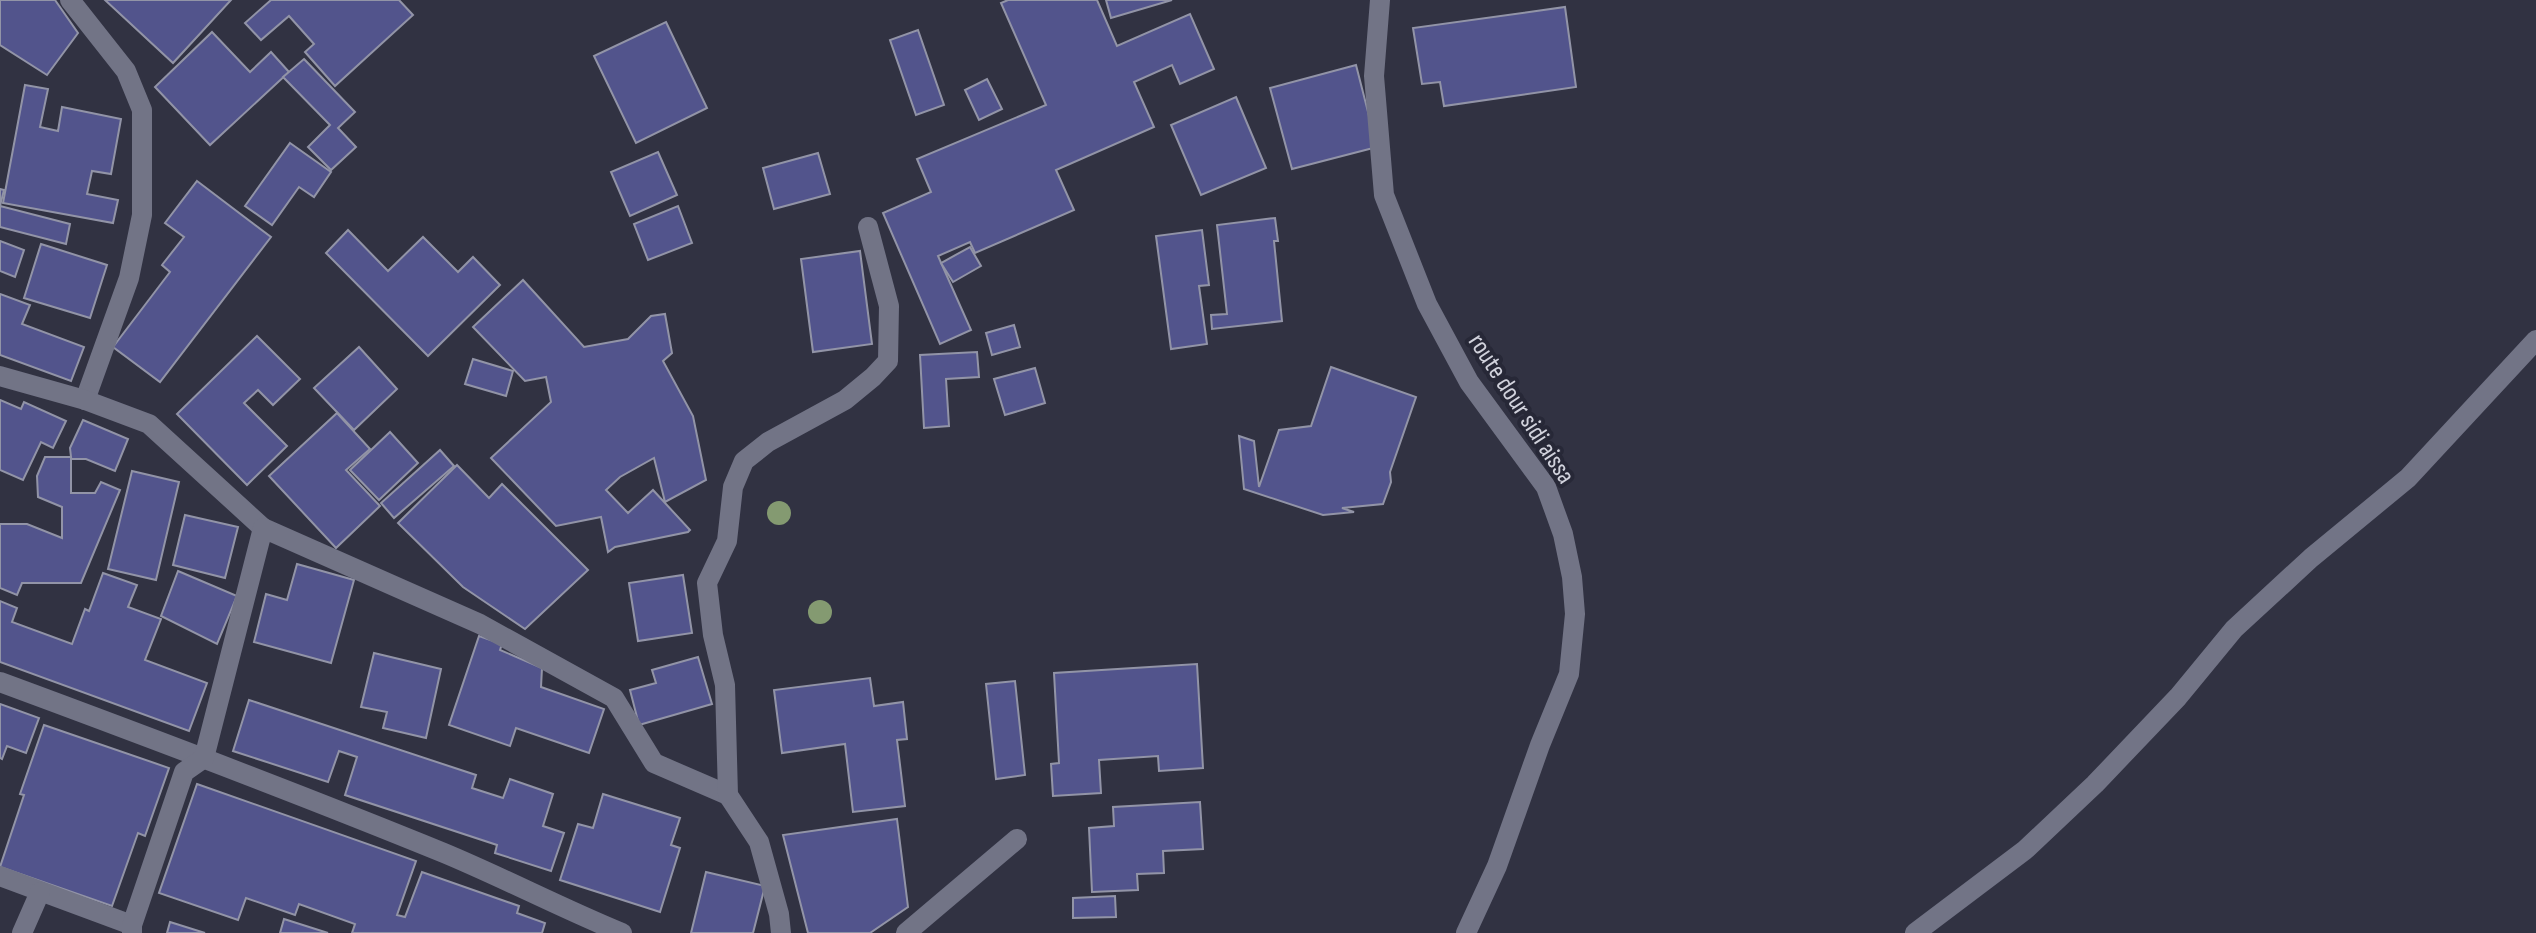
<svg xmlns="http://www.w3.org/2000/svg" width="2536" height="933" font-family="'Sofia Sans Condensed',sans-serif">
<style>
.building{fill:#52548c;stroke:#9294a7;stroke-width:2}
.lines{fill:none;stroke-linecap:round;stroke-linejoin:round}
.minor{stroke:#727486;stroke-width:20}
.tree{fill:#849a71}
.labels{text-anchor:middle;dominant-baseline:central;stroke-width:8;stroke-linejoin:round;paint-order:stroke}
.street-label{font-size:26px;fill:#d1d2dc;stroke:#272837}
</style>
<rect width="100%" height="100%" fill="#313242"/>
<g class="building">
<path d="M0 0H55L78 33 47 75 0 45Z"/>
<path d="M105 0H231L173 63Z"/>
<path d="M271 0H399L413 15 335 86 305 52 314 44 289 16 261 40 245 23Z"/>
<path d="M1008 0H1097L1117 46 1190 14 1214 69 1180 84 1172 65 1134 82 1154 127 1056 170 1074 210 975 253 970 242 938 256 971 330 940 344 883 213 931 192 917 159 1046 105 1001 3Z"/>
<path d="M1106 0H1172L1111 18Z"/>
<path d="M1565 7 1576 87 1444 106 1440 82 1422 84 1413 28Z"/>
<path d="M666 22 707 108 636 143 594 56Z"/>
<path d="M918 30 944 105 916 115 890 40Z"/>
<path d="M212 32 250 72 271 52 289 72 210 145 155 87Z"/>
<path d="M304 59 355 112 338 128 356 147 331 170 308 147 330 125 283 77Z"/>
<path d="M1356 65 1377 147 1292 169 1270 88Z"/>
<path d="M987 79 1002 109 979 120 965 90Z"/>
<path d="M25 85 48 89 40 127 58 131 62 107 121 119 111 174 92 171 87 194 118 200 113 223 3 203Z"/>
<path d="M1236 97 1266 168 1201 195 1171 125Z"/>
<path d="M290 143 331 172 314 197 299 187 272 225 245 206Z"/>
<path d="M658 152 677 195 630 216 611 172Z"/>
<path d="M818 153 830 194 774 209 763 168Z"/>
<path d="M197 181 271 237 160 382 113 347 170 272 162 265 184 237 165 223Z"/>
<path d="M0 189 4 190 0 206 70 224 66 244 0 227Z"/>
<path d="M678 206 692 243 648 260 634 224Z"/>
<path d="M1275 218 1278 241H1274L1282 321 1212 329 1211 315 1227 314 1217 225Z"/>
<path d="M348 230 388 271 423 237 458 272 473 257 500 285 428 356 326 253Z"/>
<path d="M1202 230 1209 285 1199 286 1207 344 1171 349 1156 236Z"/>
<path d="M0 241 24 250 15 277 0 271Z"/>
<path d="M41 244 107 265 90 318 24 298Z"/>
<path d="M970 247 981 266 953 282 941 263Z"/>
<path d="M860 251 872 344 813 352 801 259Z"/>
<path d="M523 280 584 347 628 339 651 316 665 314 672 353 663 361 693 416 706 480 665 502 654 458 620 477 606 490 628 513 653 490 690 530 688 532 615 547 608 552 601 517 556 526 491 458 551 402 546 377 525 381 473 327Z"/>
<path d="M0 294 30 305 22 324 84 347 71 381 0 355Z"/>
<path d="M1014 325 1020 347 992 355 986 333Z"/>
<path d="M257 336 300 379 273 405 258 390 244 403 287 446 247 485 177 414Z"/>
<path d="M359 347 397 389 354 430 314 388Z"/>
<path d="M977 352 979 377 946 379 949 426 924 428 920 355Z"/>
<path d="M473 359 513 371 506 396 465 384Z"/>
<path d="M1331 367 1416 397 1390 472 1391 482 1383 504 1342 508 1354 512 1323 515 1244 489 1239 436 1254 441 1259 487 1279 430 1311 426Z"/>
<path d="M1035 368 1045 403 1005 415 994 379Z"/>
<path d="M0 400 21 409 24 402 66 421 53 448 41 442 23 480 0 470Z"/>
<path d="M337 413 370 449 346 470 380 506 336 548 269 476Z"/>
<path d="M83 420 128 439 115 471 86 459H71V493H95L101 482 120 490 81 583H22L17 595 0 588V524H27L62 538V507L38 497 37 476 45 457H71L70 448Z"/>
<path d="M390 432 418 463 379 500 350 470Z"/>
<path d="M440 450 454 466 394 518 381 503Z"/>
<path d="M457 465 489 498 502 484 588 570 525 629 463 587 398 523Z"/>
<path d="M132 471 179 482 156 580 108 569Z"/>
<path d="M185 515 238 527 225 578 173 565Z"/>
<path d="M297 564 354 580 331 663 254 642 266 594 287 600Z"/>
<path d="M178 571 237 596 217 644 161 616Z"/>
<path d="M103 573 137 585 128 607 161 619 145 660 207 683 189 731 0 662V601L17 608 12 622 72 644 85 609 89 611Z"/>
<path d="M683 575 692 633 638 641 629 583Z"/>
<path d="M479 636 502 644 500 650 542 668 541 687 604 709 589 753 516 728 510 746 449 725Z"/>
<path d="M374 653 441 669 426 738 383 728 387 712 361 707Z"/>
<path d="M698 657 712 704 639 725 630 690 656 683 652 670Z"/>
<path d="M1197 664 1203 768 1159 771 1158 756 1099 760 1101 793 1053 796 1051 764 1059 763 1054 673Z"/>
<path d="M870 678 874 706 903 702 907 739 897 740 905 806 853 812 845 744 782 753 774 690Z"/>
<path d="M1015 681 1025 775 996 779 986 684Z"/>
<path d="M249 700 476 775 472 788 503 798 510 779 553 794 543 826 564 833 551 871 495 853 497 845 345 795 357 757 339 751 328 782 233 751Z"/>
<path d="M0 704 39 718 26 753 7 746 2 759 0 758Z"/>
<path d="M44 725 169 768 145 836 138 833 112 906 0 867 24 795 20 794Z"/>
<path d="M197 784 416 861 397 915 405 917 422 872 519 906 517 913 545 923 542 933H352L355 924 299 904 295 915 246 898 238 920 159 893Z"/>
<path d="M603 794 680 818 671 845 680 848 660 912 560 880 578 824 593 828Z"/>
<path d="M1200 802 1203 849 1163 851 1164 873 1137 874 1138 890 1092 892 1089 828 1114 826 1113 807Z"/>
<path d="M897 819 908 907 870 933H808L783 835Z"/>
<path d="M706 872 765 886 753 933H691Z"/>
<path d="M1115 896 1116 917 1073 918V898Z"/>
<path d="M284 919 328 933H280Z"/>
<path d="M170 922 205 933H167Z"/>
</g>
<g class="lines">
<g class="minor">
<path d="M70 0 126 71 142 110V215L129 278 85 400"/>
<path d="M1380 0 1374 76 1384 195 1427 304 1469 382 1546 487 1563 534 1572 577 1575 614 1569 674 1540 745 1497 866 1466 933"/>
<path d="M0 376 85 400 149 424 263 528"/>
<path d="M0 682C149 737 297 793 444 853 504 878 561 908 622 933"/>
<path d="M0 876 132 925"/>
<path d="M22 933 40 892"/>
<path d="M132 933V925L184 772 204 758 263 528 480 624 614 698 654 763 728 795"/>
<path d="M781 933 779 914 759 842 728 795 725 685 713 635 707 583 727 541 733 487 744 461 768 442 845 400 873 377 888 361 889 306 868 227"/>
<path d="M906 933 1017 839"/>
<path d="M1915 933 2025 850 2095 784 2178 697 2234 629 2311 558 2408 478 2536 340"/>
</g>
</g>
<g class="tree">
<circle cx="779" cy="513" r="12"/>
<circle cx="820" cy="612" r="12"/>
</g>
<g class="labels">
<g class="street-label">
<text transform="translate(1521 409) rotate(57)">route dour sidi aissa</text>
</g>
</g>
</svg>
